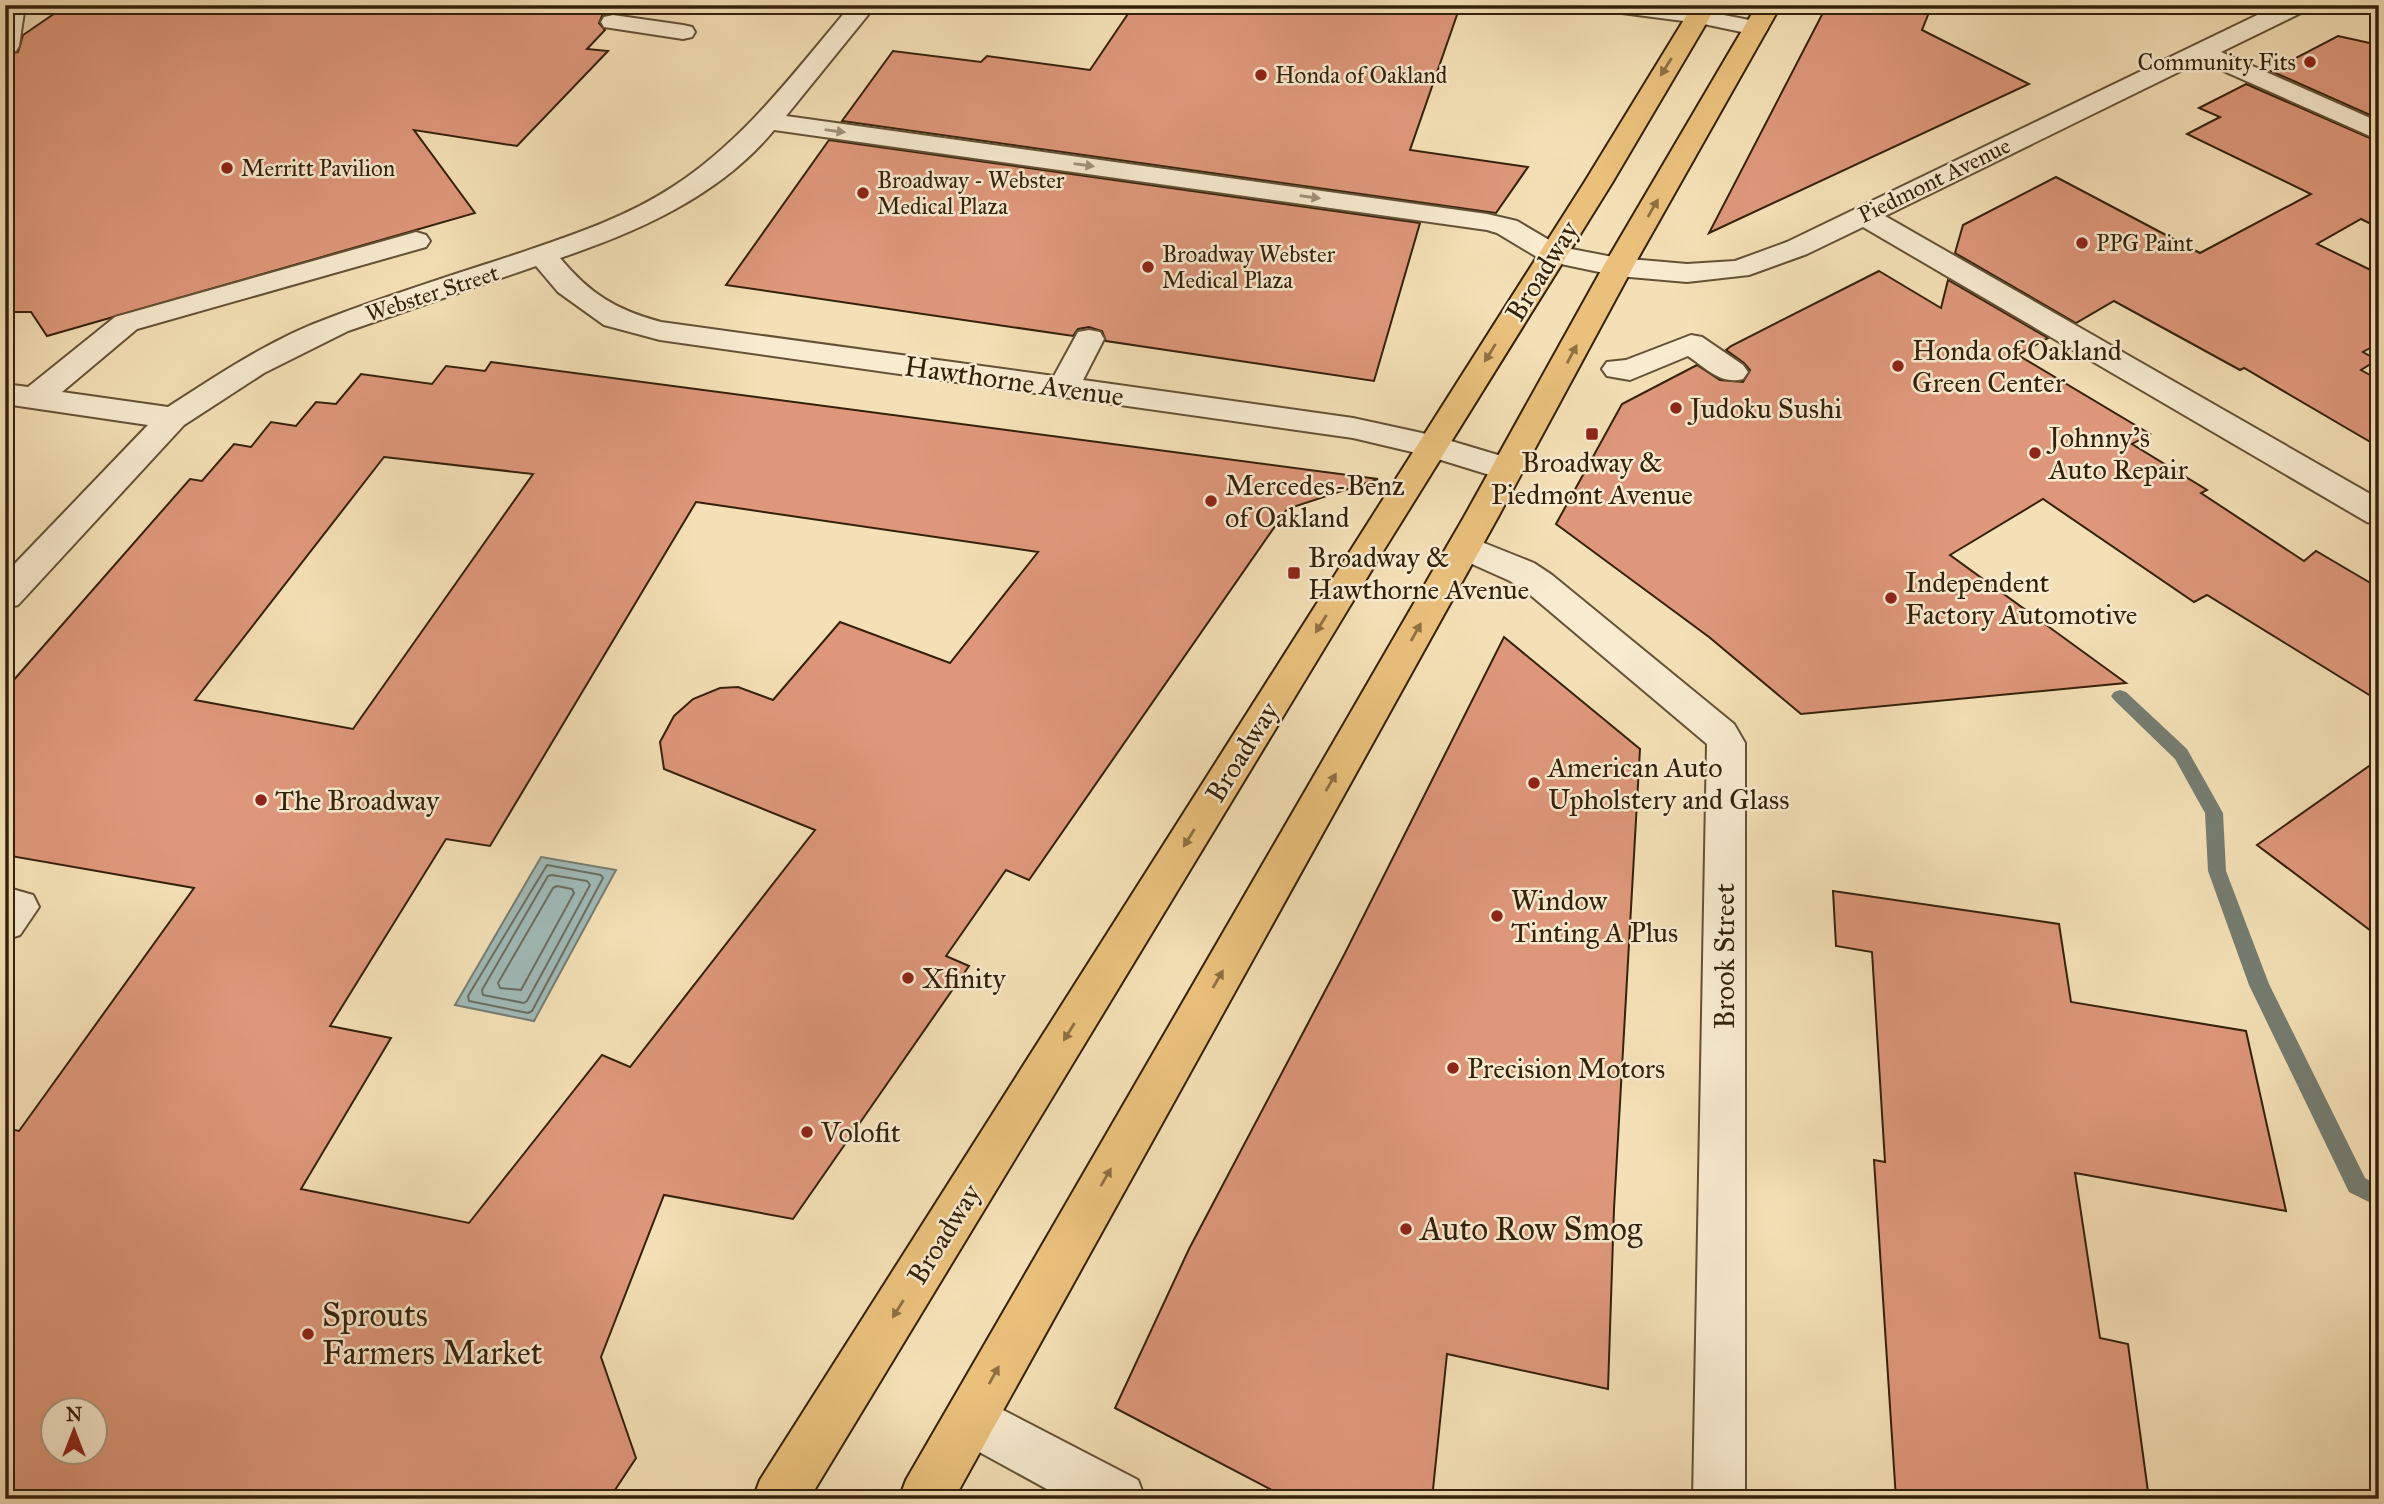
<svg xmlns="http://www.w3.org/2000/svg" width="2384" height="1504" font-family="'IM FELL Great Primer',serif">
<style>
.water{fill:#a0bab8;stroke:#757d72;stroke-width:2}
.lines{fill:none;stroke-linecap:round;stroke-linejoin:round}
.shore{stroke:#6a6e61;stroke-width:2}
.stream{fill:#757d72;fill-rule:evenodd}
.building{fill:#de977a;stroke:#34210a;stroke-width:2;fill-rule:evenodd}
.minor-casing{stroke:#645135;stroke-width:4}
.major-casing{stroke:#34210a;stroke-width:4}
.minor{fill:#f8ebd0;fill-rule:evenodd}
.major{fill:#eac07b;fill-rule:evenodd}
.oneway{fill:#8f7042}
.oneway2{fill:#a09077}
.poi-dot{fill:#8f2418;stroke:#f8ebd0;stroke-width:2.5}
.labels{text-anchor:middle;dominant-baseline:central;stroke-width:5;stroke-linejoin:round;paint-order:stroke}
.far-poi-label{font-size:23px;fill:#34210a;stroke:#f8ebd0;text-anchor:start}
.far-street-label{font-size:23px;fill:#34210a;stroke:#f8ebd0}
.street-label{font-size:28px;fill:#34210a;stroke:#f8ebd0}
.poi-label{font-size:28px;fill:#34210a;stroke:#f8ebd0;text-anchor:start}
.near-poi-label{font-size:33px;fill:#34210a;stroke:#f8ebd0;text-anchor:start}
</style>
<rect width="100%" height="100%" fill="#f4e0b6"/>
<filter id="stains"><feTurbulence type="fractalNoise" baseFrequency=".00286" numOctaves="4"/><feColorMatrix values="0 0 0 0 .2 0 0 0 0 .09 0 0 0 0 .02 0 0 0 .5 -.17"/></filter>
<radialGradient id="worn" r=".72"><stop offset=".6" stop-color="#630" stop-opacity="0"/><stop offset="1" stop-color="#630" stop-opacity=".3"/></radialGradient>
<path class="water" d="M541 857 616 870 534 1021 455 1005Z"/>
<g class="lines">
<g class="shore">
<path d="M547 865 601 875 603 878 532 1011 528 1013 469 1001 468 996Z"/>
<path d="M552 875 587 881 590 885 527 1001 524 1003 483 995 482 990 548 876Z"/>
<path d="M557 886 572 889 574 893 521 990 500 988 498 983 553 888Z"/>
</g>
<path class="stream" d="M2120 690 2126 692 2187 749 2223 813 2226 871 2269 984 2365 1178 2379 1186V1207L2349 1192 2249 985 2208 871 2205 813 2175 759 2114 700 2111 696 2114 692Z"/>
</g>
<g class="building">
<path d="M67 5H629L621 13 602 16 599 23 605 30 587 49 608 51 517 146 414 130 475 213 47 336 31 312H5V55L18 52 23 35Z"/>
<path d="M1134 5H1426L1459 9 1410 150 1528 167 1496 213 842 121 893 51 981 62 987 56 1090 70Z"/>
<path d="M1827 5H1932L1922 30 2029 84 1709 233Z"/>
<path d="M2338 36 2379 45V119L2271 71Z"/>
<path d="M2246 84 2379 142V228L2361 219 2317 244 2379 274V343L2363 352 2377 360 2361 370 2379 380V447L2244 368 2240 370 2114 301 2076 323 1955 253 1963 225 2056 177 2200 253 2311 194 2187 134 2220 117 2199 108Z"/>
<path d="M829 140 1420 223 1374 381 1106 341 1102 331 1089 327 1078 329 1073 336 726 285Z"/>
<path d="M1879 271 1941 308 1948 280 2048 338 2018 355 2150 434 2132 444 2207 490 2201 493 2304 561 2316 551 2379 588V701L2207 595 2194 602 2043 499 1950 555 2126 683 1801 714 1709 637 1556 524 1622 404 1697 365 1720 380 1743 382 1750 370 1744 363 1726 350 1731 346Z"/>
<path d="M491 362 1378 479 1287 509 1029 880 1006 870 946 956 969 966 793 1219 664 1195 601 1357 636 1458 609 1499H5V1128L19 1131 194 888 5 855V690L190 479 202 481 234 444 251 447 271 422 296 426 316 402 336 404 361 374 432 384 446 366 485 371ZM384 457 533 474 353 729 195 700ZM696 502 1038 552 950 663 840 622 773 700 738 687 720 688 693 699 674 716 660 742 664 769 815 830 630 1067 602 1055 469 1223 301 1189 391 1038 330 1026 446 839 490 846ZM52 1410H94V1452H52Z"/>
<path d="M1504 637 1640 749 1614 1209 1608 1389 1447 1354 1432 1499H1289L1115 1408 1189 1249 1344 955Z"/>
<path d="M2379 759V937L2257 845Z"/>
<path d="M1833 891 2059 924 2071 1002 2246 1031 2286 1211 2075 1173 2100 1338 2128 1344 2149 1499H1896L1874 1160 1885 1162 1872 952 1836 946Z"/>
</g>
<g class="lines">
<g class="minor-casing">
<g id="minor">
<path d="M5 5H25L19 46 16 51 7 53Z"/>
<path d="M851 5H876L786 116 1487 214 1517 221 1561 247 1618 258 1687 264 1735 261 1787 242 2278 5H2310L2307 10 2221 52 2379 122V140L2201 61 1885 216 2379 499V525L2367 522 1863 227 1807 254 1749 275 1687 282 1618 276 1542 260 1497 233 1487 230 774 130C721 195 638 232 560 258 590 294 616 310 661 322L1054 376 1078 332 1089 330 1100 332 1104 339 1083 380 1353 418 1431 435 1518 461 1523 469 1518 477 1506 480 1425 455 1353 438 660 340 604 325 558 292 536 266 348 331 264 373 184 425 18 605 5 608V574L148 425 5 404V384L28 387 115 317 416 232 426 235 430 241 426 247 137 329 62 392 168 407C219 374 271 339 329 318 392 294 456 274 520 253 573 235 627 217 674 186 746 139 796 70 851 5Z"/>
<path d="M1602 5H1672L1765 23 1768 28 1765 33 1756 35 1699 23 1614 12 1605 10Z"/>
<path d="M613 15 683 25 692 27 695 32 692 37 683 39 604 27 601 22 604 17Z"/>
<path d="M1691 335 1702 337 1743 365 1748 372 1743 379C1721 385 1706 368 1688 356L1630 380 1607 376 1602 369 1607 362 1626 360Z"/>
<path d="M1464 535 1534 563 1552 575 1734 724 1745 743V1499H1693L1707 744 1528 593 1510 581 1452 555 1447 547 1452 539Z"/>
<path d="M5 887 33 895 39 907 20 935 5 940Z"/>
<path d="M970 1393 1138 1480 1145 1499H1065L952 1437 944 1419 952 1401Z"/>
</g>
</g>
<g class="major-casing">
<g id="major">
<path d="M1693 5H1717L1612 183 1382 553 809 1499H753L760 1480 1584 183Z"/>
<path d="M1757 5H1781L1633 267 1498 517 954 1499H899L906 1480 1464 517 1603 267Z"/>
</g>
</g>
<use href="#minor" class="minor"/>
<use href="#major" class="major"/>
</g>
<defs><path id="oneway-solid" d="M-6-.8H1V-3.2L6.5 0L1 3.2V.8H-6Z" transform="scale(1.75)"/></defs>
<g class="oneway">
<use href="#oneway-solid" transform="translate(1666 67) rotate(122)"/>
<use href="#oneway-solid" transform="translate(1653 208) rotate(-60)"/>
<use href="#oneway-solid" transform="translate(1490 353) rotate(122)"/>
<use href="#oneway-solid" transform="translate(1572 354) rotate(-62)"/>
<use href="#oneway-solid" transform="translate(1321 624) rotate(122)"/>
<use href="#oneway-solid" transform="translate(1416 632) rotate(-61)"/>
<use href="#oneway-solid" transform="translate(1331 782) rotate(-60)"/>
<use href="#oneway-solid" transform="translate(1189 838) rotate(122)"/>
<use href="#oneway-solid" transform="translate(1218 979) rotate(-60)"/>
<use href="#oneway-solid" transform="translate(1069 1032) rotate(122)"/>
<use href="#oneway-solid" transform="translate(1106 1177) rotate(-60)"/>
<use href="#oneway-solid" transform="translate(898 1309) rotate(122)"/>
<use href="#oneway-solid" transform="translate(994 1375) rotate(-61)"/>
</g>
<g class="oneway2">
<use href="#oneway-solid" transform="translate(835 131) rotate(8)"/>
<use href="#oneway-solid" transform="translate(1084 165) rotate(8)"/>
<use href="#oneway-solid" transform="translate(1310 197) rotate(8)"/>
</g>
<g class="poi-dot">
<circle cx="2310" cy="62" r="7"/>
<circle cx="1261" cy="75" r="7"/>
<circle cx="227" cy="168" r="7"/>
<circle cx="863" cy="193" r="7"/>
<circle cx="2082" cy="243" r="7"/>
<circle cx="1148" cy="267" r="7"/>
<circle cx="1898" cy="366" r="7"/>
<circle cx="1676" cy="408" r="7"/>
<rect x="1585" y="427" width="14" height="14" rx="3.5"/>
<circle cx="2035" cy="453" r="7"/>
<circle cx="1211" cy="501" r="7"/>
<rect x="1287" y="566" width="14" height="14" rx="3.5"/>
<circle cx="1891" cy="598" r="7"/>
<circle cx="1534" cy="783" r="7"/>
<circle cx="261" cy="800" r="7"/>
<circle cx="1497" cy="916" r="7"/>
<circle cx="908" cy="978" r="7"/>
<circle cx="1453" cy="1068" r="7"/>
<circle cx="807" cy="1132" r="7"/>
<circle cx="1406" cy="1229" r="7"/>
<circle cx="308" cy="1334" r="7"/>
</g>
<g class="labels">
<g class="far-poi-label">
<text x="2296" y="62" text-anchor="end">Community Fits</text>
<text x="1275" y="75">Honda of Oakland</text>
<text x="241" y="168">Merritt Pavilion</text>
<text x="877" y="180">Broadway - Webster<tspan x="877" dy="26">Medical Plaza</tspan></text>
<text x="2096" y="243">PPG Paint</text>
<text x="1162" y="254">Broadway Webster<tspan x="1162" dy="26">Medical Plaza</tspan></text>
</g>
<g class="far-street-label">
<text transform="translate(1934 180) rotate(-26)">Piedmont Avenue</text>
<text transform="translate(432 293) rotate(-18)">Webster Street</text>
</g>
<g class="street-label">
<text transform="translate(1542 271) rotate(-58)">Broadway</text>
<text transform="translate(1014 381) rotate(8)">Hawthorne Avenue</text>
<text transform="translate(1242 752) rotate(-58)">Broadway</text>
<text transform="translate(1724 956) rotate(-90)">Brook Street</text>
<text transform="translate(944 1234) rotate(-58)">Broadway</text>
</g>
<g class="poi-label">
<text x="1912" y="350">Honda of Oakland<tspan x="1912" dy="32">Green Center</tspan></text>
<text x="1690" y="408">Judoku Sushi</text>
<text x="2049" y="437">Johnny's<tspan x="2049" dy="32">Auto Repair</tspan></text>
<text x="1592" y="462" text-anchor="middle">Broadway &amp;<tspan x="1592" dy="32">Piedmont Avenue</tspan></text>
<text x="1225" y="485">Mercedes-Benz<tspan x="1225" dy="32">of Oakland</tspan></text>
<text x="1308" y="557">Broadway &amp;<tspan x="1308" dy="32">Hawthorne Avenue</tspan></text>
<text x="1905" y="582">Independent<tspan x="1905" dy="32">Factory Automotive</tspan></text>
<text x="1548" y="767">American Auto<tspan x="1548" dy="32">Upholstery and Glass</tspan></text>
<text x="275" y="800">The Broadway</text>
<text x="1511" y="900">Window<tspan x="1511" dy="32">Tinting A Plus</tspan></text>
<text x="922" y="978">Xfinity</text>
<text x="1467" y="1068">Precision Motors</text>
<text x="821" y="1132">Volofit</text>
</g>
<g class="near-poi-label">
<text x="1420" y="1229">Auto Row Smog</text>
<text x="322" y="1315">Sprouts<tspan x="322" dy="38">Farmers Market</tspan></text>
</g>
</g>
<rect width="2384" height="1504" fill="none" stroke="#f4e0b6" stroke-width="28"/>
<rect x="7" y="7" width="2370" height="1490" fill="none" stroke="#34210a" stroke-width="3.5"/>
<rect x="14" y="14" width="2356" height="1476" fill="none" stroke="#34210a" stroke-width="2"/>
<g transform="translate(74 1431)"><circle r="33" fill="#f8ebd0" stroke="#aa9a81" stroke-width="2"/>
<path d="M0-5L12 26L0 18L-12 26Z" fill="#8f2418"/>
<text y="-10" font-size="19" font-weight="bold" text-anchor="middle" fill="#34210a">N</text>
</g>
<rect width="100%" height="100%" filter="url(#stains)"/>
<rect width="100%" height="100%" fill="url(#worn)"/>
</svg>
